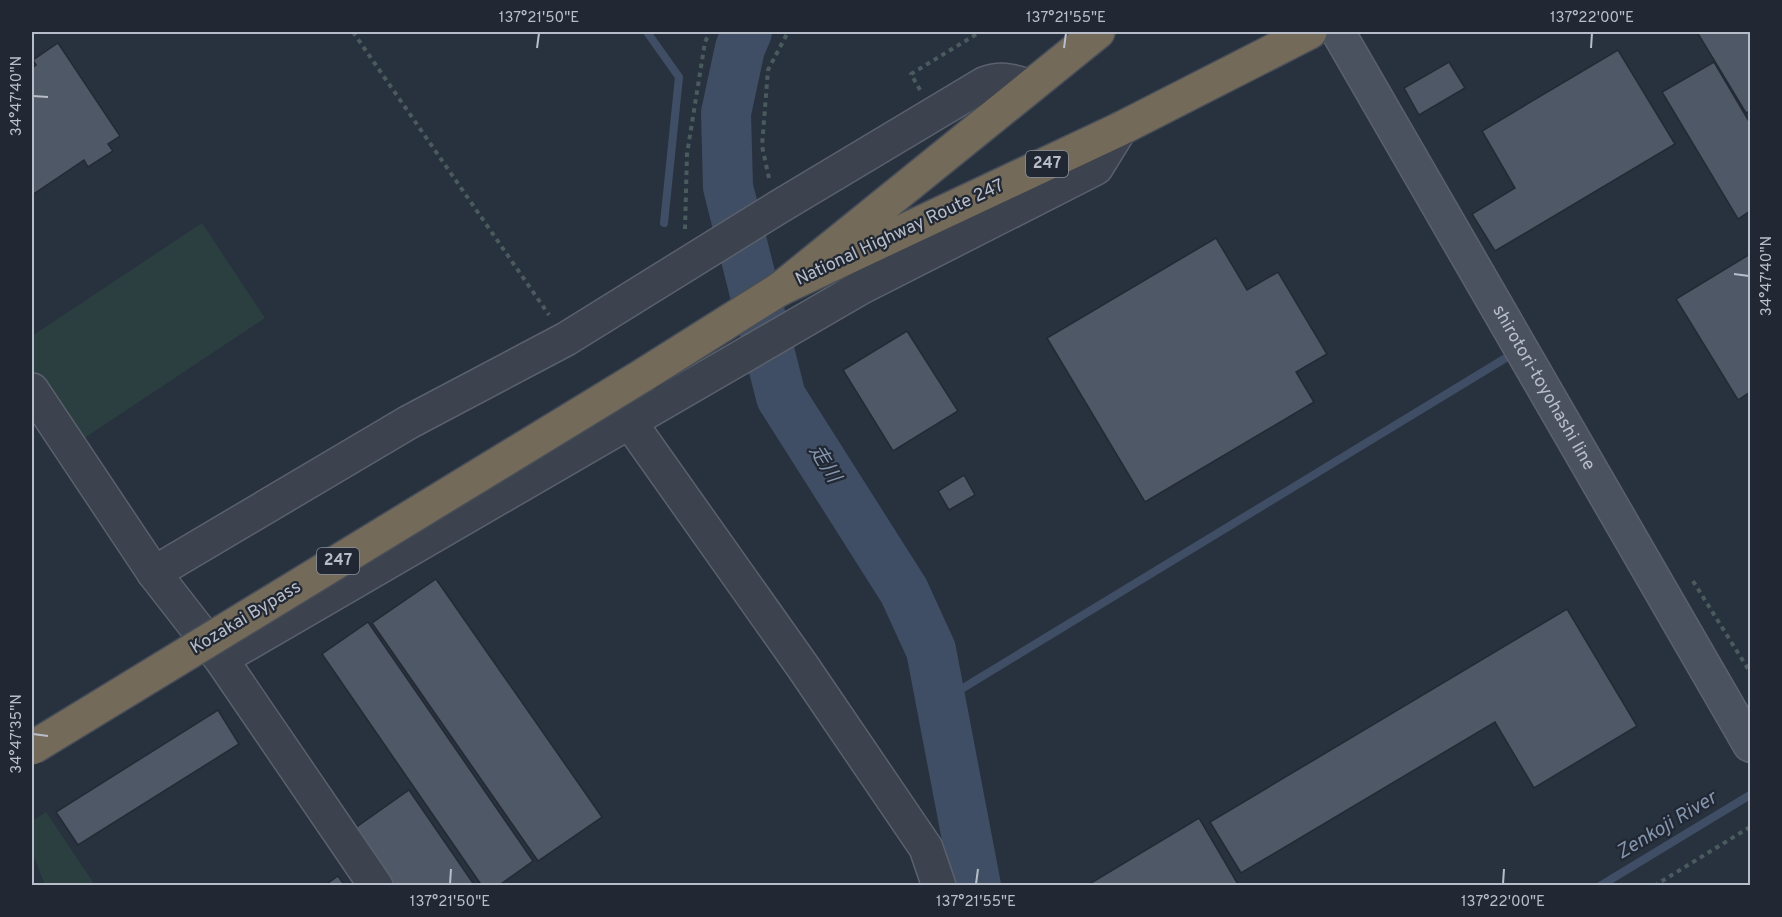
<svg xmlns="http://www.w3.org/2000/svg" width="1782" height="917" font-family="Overpass,'Noto Sans JP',sans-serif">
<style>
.green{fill:#2b3e40}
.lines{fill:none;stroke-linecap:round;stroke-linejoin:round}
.stream{stroke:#404e65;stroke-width:8}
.river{stroke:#404e65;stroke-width:50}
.building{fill:#4e5866;stroke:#232a35;stroke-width:1.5}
.street-casing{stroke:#5a616c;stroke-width:36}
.secondary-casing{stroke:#5a616c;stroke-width:36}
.highway-casing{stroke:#474e59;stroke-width:36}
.path{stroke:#4a5b5e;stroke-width:4;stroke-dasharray:4.5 4.5;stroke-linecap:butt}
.street{stroke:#3c434e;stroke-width:33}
.secondary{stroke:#4a5260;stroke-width:33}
.highway{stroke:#736a5a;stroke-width:33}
.highway-bridge-casing{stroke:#474e59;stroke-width:36;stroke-linecap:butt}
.highway-bridge{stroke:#736a5a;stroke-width:33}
.ticks{fill:none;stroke:#b8bec9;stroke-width:2}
.labels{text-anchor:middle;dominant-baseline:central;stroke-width:4.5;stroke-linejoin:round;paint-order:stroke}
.shield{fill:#212833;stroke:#8b919c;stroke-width:1.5}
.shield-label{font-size:16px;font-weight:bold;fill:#b8bec9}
.street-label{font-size:18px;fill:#b8bec9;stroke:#212833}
.water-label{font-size:20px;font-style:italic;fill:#8394ad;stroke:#212833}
.neatline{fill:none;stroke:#b8bec9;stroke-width:2}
.ticks-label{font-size:15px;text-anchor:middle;fill:#b8bec9}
</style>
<rect width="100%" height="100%" fill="#28313e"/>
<g class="green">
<path d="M202 223 265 318 80 441 32 368V336Z"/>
<path d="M46 812 95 885H45L32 852V821Z"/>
</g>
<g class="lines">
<g class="stream">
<path d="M647 32 679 77 664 223"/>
<path d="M940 702 1509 356"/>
<path d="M1600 886 1750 795"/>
</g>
<path class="river" d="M747 32 740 48 726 113 728 187 781 397 904 591 931 650 976 886"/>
</g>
<g class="building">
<path d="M1697 32H1750V111L1746 113Z"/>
<path d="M58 43 120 136 108 144 113 151 88 167 84 160 32 195V68L36 65 33 60Z"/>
<path d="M1618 50 1675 144 1495 251 1472 214 1515 188 1482 131Z"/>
<path d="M1449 62 1465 88 1419 115 1404 88Z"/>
<path d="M1714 62 1750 123V211L1738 219 1662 92Z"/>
<path d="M1216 238 1247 290 1278 272 1327 354 1296 372 1314 402 1145 502 1047 338Z"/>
<path d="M1750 254V392L1738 400 1676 299Z"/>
<path d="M907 331 958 411 893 451 843 370Z"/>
<path d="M964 475 975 495 949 510 938 491Z"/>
<path d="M436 579 602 817 538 861 372 623Z"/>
<path d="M1567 609 1637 726 1534 788 1495 722 1241 873 1210 822Z"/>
<path d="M368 622 533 861 498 886H482L322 654Z"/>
<path d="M218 710 239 744 78 845 56 812Z"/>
<path d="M409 790 475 886H384L348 833Z"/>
<path d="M1199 818 1239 886H1086Z"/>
<path d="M338 876 345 886H324Z"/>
</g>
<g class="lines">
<g class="street-casing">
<g id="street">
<path d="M32 390 154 573 221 659 376 886"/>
<path d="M629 421 803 667 926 848 939 886"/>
<path d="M154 573 409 422 566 339 777 208 984 84C1001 77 1012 81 1029 86"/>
<path d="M221 659 862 287 1096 168 1120 129"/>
</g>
</g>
<g class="secondary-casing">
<g id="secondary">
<path id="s1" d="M1338 32 1750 745"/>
</g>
</g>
<g class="highway-casing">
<g id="highway">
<path d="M780 289 1120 129 1310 32"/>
<path d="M645 374 780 289 1098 32"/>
</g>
</g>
<g class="path">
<path d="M353 32 549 315"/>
<path d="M920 90 911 74 980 32"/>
<path d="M769 178 762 146 768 70 788 32"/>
<path d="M685 229 687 154 705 42 710 32"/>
<path d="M1693 581 1750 672"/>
<path d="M1654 886 1750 827"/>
</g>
<use href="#street" class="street"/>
<use href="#secondary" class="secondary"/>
<use href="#highway" class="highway"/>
<g class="highway-bridge-casing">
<path id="highway-bridge" d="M32 748 645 374"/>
</g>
<use href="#highway-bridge" class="highway-bridge"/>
</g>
<path class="ticks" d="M537 48 539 33M1064 48 1066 33M1591 48 1592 33M33 96 48 97M1734 274 1749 276M33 734 48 736M450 884 451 869M976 884 978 869M1503 884 1504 869"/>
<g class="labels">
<g class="shield">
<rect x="1026" y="151" width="42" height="26" rx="4.5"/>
<rect x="317" y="548" width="42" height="26" rx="4.5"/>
</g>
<g class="shield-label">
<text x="1047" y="164">247</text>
<text x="338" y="561">247</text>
</g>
<g class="street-label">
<text transform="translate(900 233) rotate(-25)">National Highway Route 247</text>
<text stroke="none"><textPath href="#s1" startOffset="411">shirotori-toyohashi line</textPath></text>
<text transform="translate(246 618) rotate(-31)">Kozakai Bypass</text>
</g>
<g class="water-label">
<text transform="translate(824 464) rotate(58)">走川</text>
<text transform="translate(1667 826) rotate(-31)">Zenkoji River</text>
</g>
</g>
<rect width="1782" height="917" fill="none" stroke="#212833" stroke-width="66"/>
<rect x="33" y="33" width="1716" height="851" class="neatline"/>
<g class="ticks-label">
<text x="539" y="22">137°21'50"E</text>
<text x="1066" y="22">137°21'55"E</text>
<text x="1592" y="22">137°22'00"E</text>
<text transform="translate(16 96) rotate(-90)" y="5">34°47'40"N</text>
<text transform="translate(1766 276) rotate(-90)" y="5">34°47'40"N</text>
<text transform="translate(16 734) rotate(-90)" y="5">34°47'35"N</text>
<text x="450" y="906">137°21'50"E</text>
<text x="976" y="906">137°21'55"E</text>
<text x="1503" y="906">137°22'00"E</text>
</g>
</svg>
